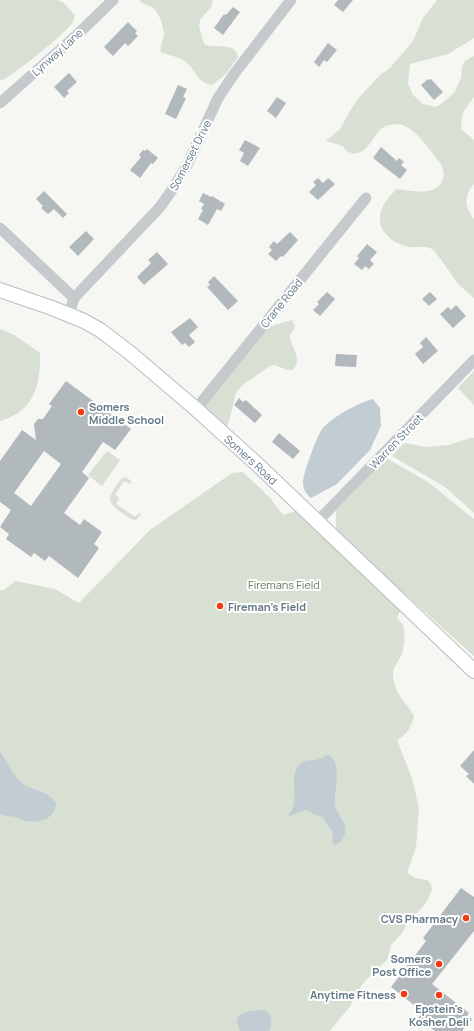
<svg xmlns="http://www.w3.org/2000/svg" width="474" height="1031" font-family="Manrope,sans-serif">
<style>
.green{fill:#d8dfd3}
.water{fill:#c1cdd2}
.building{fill:#b1b9bd;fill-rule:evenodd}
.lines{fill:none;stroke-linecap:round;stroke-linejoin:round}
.major-casing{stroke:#b8bdc0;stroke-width:16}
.minor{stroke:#c5cacc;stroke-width:11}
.major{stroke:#fff;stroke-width:14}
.poi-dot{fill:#f33c15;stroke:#fff;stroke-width:1.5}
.labels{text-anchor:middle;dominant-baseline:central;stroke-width:4;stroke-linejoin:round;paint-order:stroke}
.street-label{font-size:11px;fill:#627886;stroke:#fff}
.poi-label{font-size:11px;font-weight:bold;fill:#627886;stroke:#fff;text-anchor:end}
.park-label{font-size:11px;fill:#65785e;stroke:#fff}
</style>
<rect width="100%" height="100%" fill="#f6f6f2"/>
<g class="green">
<path d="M0 0H58L64 3 75 16C74 17 73 21 73 22 66 33 12 77 0 81Z"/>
<path d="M139 0H213L211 7 200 20 199 26 204 44C215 50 234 40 238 57L225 75 212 85C196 82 196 70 186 62 179 57 169 55 161 52 159 44 164 41 164 34 163 24 159 11 150 6 145 4 143 4 139 0Z"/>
<path d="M437 0H474V38L448 54 410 64 408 84 413 95 423 104 435 107 440 105 454 93 461 78 462 67 465 61 474 56V97L464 111 462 116 461 129 474 140V184C463 196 465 207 474 219V298L459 285 434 250C426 245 418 248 409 247 386 242 371 223 386 201 389 196 393 193 397 189 411 191 437 197 443 179 445 174 443 169 441 164 429 150 418 129 399 124 396 124 392 125 389 125 376 128 375 140 366 148 358 156 348 155 343 146L326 141 340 129 356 101 380 75 390 68 413 41 423 18Z"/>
<path d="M292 320 295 326 293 331 290 335C291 350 303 356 293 370H287L275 365 270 366 244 384 236 392 231 414 227 427 221 428 202 408 268 327Z"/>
<path d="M0 329 14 335 40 353C41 385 34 411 0 421Z"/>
<path d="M474 371V405L458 388Z"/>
<path d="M471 438H474V513L445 487 392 456 404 443 427 447 449 445Z"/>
<path d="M107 451 120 460 102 486 88 475Z"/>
<path d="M386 458 428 482 474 519V656L348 543 336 529V511Z"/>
<path d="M243 472 271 499 283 515 296 511 401 609 397 618C399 620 401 623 403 625 406 631 404 650 401 656 398 663 392 667 393 676 394 693 406 702 414 716 411 727 407 735 397 740L413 781 419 810 416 847 407 873 415 878 427 880 431 884 432 890 426 903 407 924 402 933 391 945 387 960 364 982 356 993 351 1005 330 1031H0V590H4L15 581 55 589 79 603 150 530 232 473Z"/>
<path d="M126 477 131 481V484L124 481 115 494 119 498 116 504 135 517 139 513 141 514 136 520C131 520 127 516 122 513 109 504 106 499 117 485 119 481 121 478 126 477Z"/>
</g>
<g class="water">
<path d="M373 399 380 408 381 426 370 450 337 484 311 498C306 494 303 489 303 482 303 474 317 436 322 429 332 417 358 403 373 399Z"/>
<path d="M0 752C7 761 12 775 22 783 33 791 49 791 56 803 56 819 38 824 25 821 22 820 19 818 16 817 11 816 5 816 0 814Z"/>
<path d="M326 755 331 756C342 769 334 788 335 804 336 815 347 820 345 833 344 838 340 843 336 845L333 844 332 841 333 833 323 818 306 810 287 817C303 800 286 779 300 764 307 757 315 764 326 755Z"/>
<path d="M266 1010C273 1017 272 1023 269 1031H240C229 1010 252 1011 266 1010Z"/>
</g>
<g class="building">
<path d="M338 0H353L343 12 334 5Z"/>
<path d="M233 7 240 12 223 35 214 28 224 14 226 15Z"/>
<path d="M128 22 137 31 135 33 138 36 128 46 125 43 113 56 104 47Z"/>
<path d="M328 43 337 50 327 62 324 60 319 67 314 62Z"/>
<path d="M69 73 77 82 67 91 69 93 64 98 54 87Z"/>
<path d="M428 79 429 80 431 79 443 92 434 100 421 85Z"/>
<path d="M178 85 187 89 183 97 186 98 176 119 165 114Z"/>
<path d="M277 97 286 103 276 118 267 111Z"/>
<path d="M245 140 260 148 248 166 240 161 244 153 239 150Z"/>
<path d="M381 147 397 161 399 158 404 162 401 165 407 170 400 179 373 158Z"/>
<path d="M147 149 158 158 153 164 151 163 140 178 130 170 141 157 139 155 143 150 145 151Z"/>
<path d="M318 178 323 183 328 178 335 184 318 200 309 192 316 185 313 182Z"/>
<path d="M44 191 67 214 63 218 54 209 48 214 41 208 43 206 36 199Z"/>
<path d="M203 193 211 197 212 196 225 204 221 211 217 209 208 225 198 219 203 210 201 209 204 204 199 201Z"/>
<path d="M86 231 94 239 78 256 69 247Z"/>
<path d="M290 232 298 240 283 257 281 256 276 261 268 254 272 250 269 247 274 241 277 244Z"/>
<path d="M367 244 377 252 370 260 374 264 369 269 365 266 362 270 354 264 359 258 357 256Z"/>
<path d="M157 252 168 264 144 285 137 277 151 263 148 260Z"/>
<path d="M214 276 238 301 228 310 207 287 210 285 208 282Z"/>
<path d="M327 292 335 299 320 316 313 310 319 304 317 302Z"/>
<path d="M430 292 437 299 429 306 422 299Z"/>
<path d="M456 305 466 316 453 328 440 314 448 307 451 310Z"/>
<path d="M190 318 198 327 189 335 195 342 189 347 185 343 182 345 171 332Z"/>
<path d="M426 337 438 351 423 364 415 354 423 347 420 343Z"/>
<path d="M336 354 357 355 356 367 335 366Z"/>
<path d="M66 381 131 429 115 450 103 442 82 472 89 478 64 513 80 525 84 519 102 532 94 544 99 548 78 578 49 556 45 561 34 553 31 557 6 539 9 534 0 527 11 510 0 502V461L22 430 36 440 34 424 38 419H43L52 406 49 404ZM44 451 61 464 31 506 14 493Z"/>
<path d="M239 398 243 402 246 400 262 415 255 423 234 405Z"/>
<path d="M279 433 300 451 293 459 272 442Z"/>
<path d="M474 750V784L466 776 469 774 460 766Z"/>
<path d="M461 888 474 897V931L432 984 469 1013 467 1015 472 1019 462 1031H435L418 1018 423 1012 391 987 426 941 423 938Z"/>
</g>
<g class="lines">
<g class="major-casing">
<g id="major">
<path id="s1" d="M0 290 52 308 84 321 100 330 129 352 196 409 258 465 474 671"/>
</g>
</g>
<g class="minor">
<path d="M0 103 79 33 113 0"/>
<path d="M0 228 74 298"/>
<path d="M69 314 74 298 160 207 172 190 187 165 218 98 234 74 291 0"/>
<path d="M196 409 366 198"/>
<path d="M317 522 474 360"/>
</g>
<use href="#major" class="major"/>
</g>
<g class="poi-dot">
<circle cx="81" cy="412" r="4"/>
<circle cx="220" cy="606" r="4"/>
<circle cx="466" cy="918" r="4"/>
<circle cx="439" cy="964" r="4"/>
<circle cx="404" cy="994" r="4"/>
<circle cx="439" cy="995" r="4"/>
</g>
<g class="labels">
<g class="street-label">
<text transform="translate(57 52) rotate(-42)">Lynway Lane</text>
<text transform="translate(190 155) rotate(-63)">Somerset Drive</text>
<text transform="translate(281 303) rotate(-51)">Crane Road</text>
<text transform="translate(396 441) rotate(-46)">Warren Street</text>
<text stroke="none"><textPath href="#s1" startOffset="307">Somers Road</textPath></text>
</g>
<g class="poi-label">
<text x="89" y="406" text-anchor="start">Somers<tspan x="89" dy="13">Middle School</tspan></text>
<text x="228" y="606" text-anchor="start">Fireman's Field</text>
<text x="458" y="918">CVS Pharmacy</text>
<text x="431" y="958">Somers<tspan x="431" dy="13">Post Office</tspan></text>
<text x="396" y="994">Anytime Fitness</text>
<text x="439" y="1008" text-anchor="middle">Epstein's<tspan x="439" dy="13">Kosher Deli</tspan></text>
</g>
<g class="park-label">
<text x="284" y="584">Firemans Field</text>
</g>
</g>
</svg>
